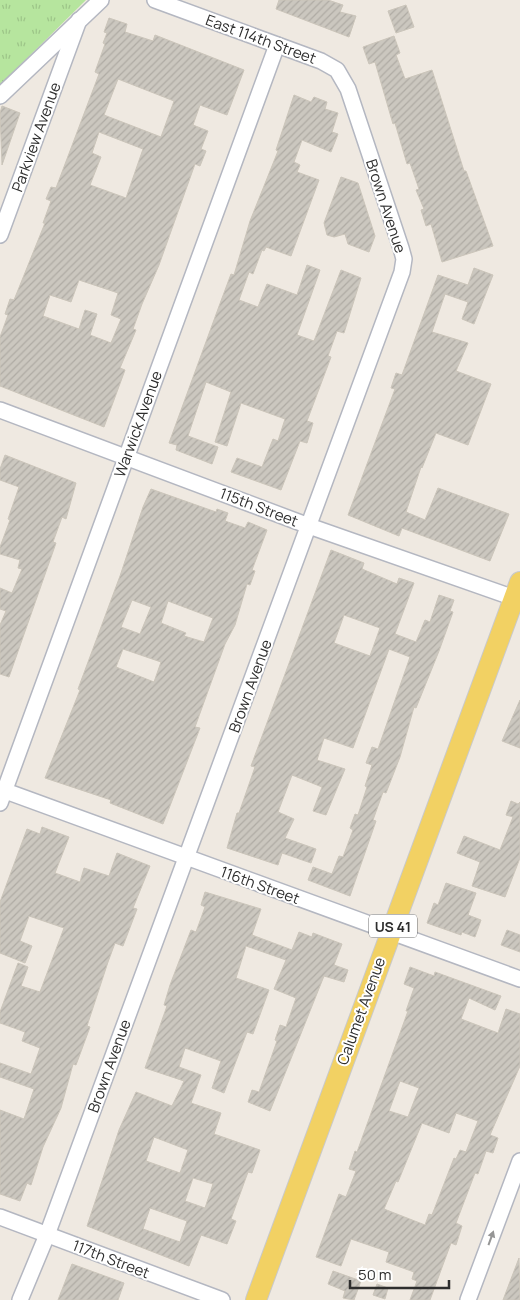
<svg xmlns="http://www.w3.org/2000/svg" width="520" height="1300" font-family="Manrope,sans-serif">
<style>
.grass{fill:url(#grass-tufts)}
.building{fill:url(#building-hatch);stroke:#cbc5ba;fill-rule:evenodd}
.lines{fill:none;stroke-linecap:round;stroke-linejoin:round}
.minor-casing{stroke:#b4b7c1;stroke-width:18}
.major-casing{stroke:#c9c9c9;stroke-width:22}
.minor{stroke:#fff;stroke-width:15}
.major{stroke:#f2d163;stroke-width:20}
.oneway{fill:#969696}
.labels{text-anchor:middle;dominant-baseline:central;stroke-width:4;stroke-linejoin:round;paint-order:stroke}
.shield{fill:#fff;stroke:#6d6d6d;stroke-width:1}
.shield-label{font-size:14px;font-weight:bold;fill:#2e2e2e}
.street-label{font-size:15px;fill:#2e2e2e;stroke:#fff}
</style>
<defs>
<pattern id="grass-tufts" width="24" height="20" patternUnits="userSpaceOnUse" patternTransform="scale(1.25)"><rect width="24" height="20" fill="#b6e59e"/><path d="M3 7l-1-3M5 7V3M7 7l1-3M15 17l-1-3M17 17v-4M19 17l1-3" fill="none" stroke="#9dc588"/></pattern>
<pattern id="building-hatch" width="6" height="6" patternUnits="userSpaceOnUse" patternTransform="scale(1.25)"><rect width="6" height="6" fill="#cbc7bf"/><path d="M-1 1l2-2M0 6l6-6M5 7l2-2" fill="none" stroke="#afaba4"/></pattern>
</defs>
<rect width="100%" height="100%" fill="#efe9e1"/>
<path class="grass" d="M0 0H86L0 85Z"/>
<g class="building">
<path d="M279 0H328L343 5 340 12 356 16 349 37 276 9Z"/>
<path d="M406 5 414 27 396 33 388 11Z"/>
<path d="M109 18 127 24 125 32 153 41 155 35 244 70 227 115 200 105 193 125 208 131 201 149 206 151 200 166 195 164 159 265 142 304 133 329 136 330 120 368 125 370 104 427 0 386V337L8 315 5 314 10 299 14 300 45 223H43L51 201 46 199 51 187 56 188 99 74 95 72 105 44 103 43 107 33 104 32ZM118 79 174 101 161 137 104 115ZM99 132 143 149 126 198 90 185 101 157 92 153ZM79 280 118 293 111 315 121 319 111 343 90 335 97 314 85 310 79 329 43 316 50 295 71 302Z"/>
<path d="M394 36 400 53 396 55 405 79 432 70 464 171H466L493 246 442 262 431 224 426 226 421 210 424 209 416 190 419 189 410 163 407 164 395 123 393 124 375 62 369 64 363 47Z"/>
<path d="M294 95 311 102 314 97 327 102 325 109 338 113 332 132 338 134 331 152 302 140 294 162 300 165 297 172 319 180 291 256 266 247 264 251 262 250 253 274 249 272 239 300 258 307 267 284 297 295 307 265 320 270 297 335 314 341 341 270 361 278 344 333 337 331 328 356 331 357 307 421 313 423 307 443 300 441 281 490 231 472 237 458 262 467 273 439 278 441 285 419 241 403 227 446 215 442 231 392 206 382 188 436 218 447 212 464 176 450 177 445 169 443 218 309 231 274 234 275 250 221 278 151 276 150Z"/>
<path d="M2 106 20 113 2 165 0 113Z"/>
<path d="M341 177 358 183 375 236 369 252 348 244 345 234 334 237 327 235 324 223Z"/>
<path d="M474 268 493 275 474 324 462 319 468 302 445 294 432 332 468 343 456 371 491 384 468 445 436 433 422 468 421 467 406 512 425 520 438 488 509 514 490 561 402 528 399 536 348 515 395 389 391 388 396 373 402 375 438 275 468 285Z"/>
<path d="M5 455 76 483 66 519 62 517 53 542 56 543 9 677 0 674V625L6 611 0 609V588L12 593 22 569 18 568 20 560 0 554V547L10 520 8 519 19 487 0 480V469Z"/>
<path d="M151 489 216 512 217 509 228 513 225 521 245 528 248 522 267 530 252 570 255 571 250 585 247 584 235 625 225 644 195 727 200 728 163 824 110 803 111 800 45 778 80 690 78 689 120 576 143 507ZM132 600 151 607 140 634 121 627ZM168 601 213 618 204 642 184 636 186 633 161 623ZM123 649 161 662 154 682 116 667Z"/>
<path d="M331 550 364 563 362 569 397 584 399 578 414 583 395 634 416 642 425 620 430 622 439 595 454 600 450 611 453 612 439 651 416 708 414 707 400 757 386 793 383 792 373 820 376 821 350 896 308 880 313 867 332 874 339 856 343 857 353 830 350 828 355 814 358 815 367 787 365 786 372 765 366 763 372 747 378 749 410 657 389 649 353 748 324 738 317 760 345 769 326 815 313 811 322 787 292 775 278 812 294 819 285 838 316 849 311 863 282 853 278 865 227 848 237 813H239L255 767 251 766ZM344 615 380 628 370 656 334 643Z"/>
<path d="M520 700V748L502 741Z"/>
<path d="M511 801 518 804 520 802V858L505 897 472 886 480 862 457 853 464 836 500 850 513 817 506 815Z"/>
<path d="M42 827 69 837 55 873 80 882 84 868 109 876 117 853 150 866 133 908 137 909 123 946 115 943 108 962 87 1026 90 1027 76 1065 73 1064 61 1108 43 1147 31 1185 27 1183 20 1201 0 1194V1110L24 1119 34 1089 0 1077V1063L31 1074 40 1048 22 1041 25 1032 0 1023V1012L18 963 28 967 21 986 40 992 64 928 29 916 20 941 32 946 25 963 0 953V902L27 829 40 834Z"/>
<path d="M446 883 476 893 468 915 481 920 475 937 462 932 461 935 427 923 434 903 438 905Z"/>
<path d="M205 892 261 909 252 935 292 950 299 932 312 937 313 933 342 944 334 965 348 970 344 982 324 976 270 1111 248 1102 252 1090 259 1092 277 1041 275 1040 280 1025 286 1027 296 998 274 989 286 960 246 946 236 978 269 990 253 1034 247 1032 224 1093 212 1088 221 1061 185 1048 179 1067 201 1075 191 1103 221 1113 214 1134 260 1150 252 1173 248 1172 231 1219 236 1221 227 1244 201 1235 189 1266 87 1226 119 1130 136 1092 172 1106 184 1081 145 1068 167 1006 164 1005 170 985 191 930 196 932 205 907 201 905ZM154 1137 188 1150 180 1173 146 1161ZM193 1178 213 1184 205 1208 185 1201ZM150 1208 187 1221 180 1242 143 1229Z"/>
<path d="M507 930 520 935V952L501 945Z"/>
<path d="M410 967 434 976 435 972 501 996 495 1010 469 998 461 1019 498 1033 506 1009 520 1014V1066L490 1135 498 1138 493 1153 486 1151 478 1174 475 1173 456 1223 462 1226 456 1245 451 1243 430 1300H410L417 1281 412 1279 414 1272 386 1262 389 1252 351 1239 341 1266 316 1257 339 1194 346 1197 356 1171 349 1169 355 1151 357 1152 408 1011H406L414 988 404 984ZM400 1081 419 1088 408 1117 389 1111ZM456 1113 478 1121 466 1152 460 1150 456 1159 454 1158 432 1215 429 1214 425 1225 384 1209 396 1181 398 1182 422 1123 449 1133Z"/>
<path d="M519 1258 520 1300H503Z"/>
<path d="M72 1264 124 1283 118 1300H58Z"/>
<path d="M333 1271 361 1281 354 1300 343 1298 345 1291 328 1284Z"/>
<path d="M377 1284 388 1288 385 1299 373 1295Z"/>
</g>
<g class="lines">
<g class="minor-casing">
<g id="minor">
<path d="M0 96 101 0"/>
<path d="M0 235 79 20"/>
<path d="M0 410 309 526 520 600"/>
<path d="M0 789 520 979"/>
<path d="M0 803 277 45"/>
<path d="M0 1217 222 1300"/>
<path d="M20 1300 47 1235 402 272 404 259 401 248 348 89 337 70 321 61 155 0"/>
<path d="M468 1300 520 1161"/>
</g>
</g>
<g class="major-casing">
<path id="major" d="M256 1300 520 582"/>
</g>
<use href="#minor" class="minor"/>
<use href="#major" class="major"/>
</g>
<defs><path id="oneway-solid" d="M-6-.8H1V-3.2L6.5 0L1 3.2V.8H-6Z" transform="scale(1.25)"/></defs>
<use class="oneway" href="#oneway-solid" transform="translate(491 1238) rotate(-70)"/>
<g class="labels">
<rect class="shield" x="369" y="914.5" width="48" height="23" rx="4"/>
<g class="shield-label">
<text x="393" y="926">US 41</text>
</g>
<g class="street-label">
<text transform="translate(261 39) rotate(20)">East 114th Street</text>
<text transform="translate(36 137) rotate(-70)">Parkview Avenue</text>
<text transform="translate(386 206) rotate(72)">Brown Avenue</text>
<text transform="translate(138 424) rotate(-70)">Warwick Avenue</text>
<text transform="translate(259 507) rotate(21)">115th Street</text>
<text transform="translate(250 686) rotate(-70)">Brown Avenue</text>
<text transform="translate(260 885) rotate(20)">116th Street</text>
<text transform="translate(361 1011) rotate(-70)">Calumet Avenue</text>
<text transform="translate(109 1066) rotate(-70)">Brown Avenue</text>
<text transform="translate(111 1259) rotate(21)">117th Street</text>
</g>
</g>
<path d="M350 1280v8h99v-8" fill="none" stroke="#2e2e2e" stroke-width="2.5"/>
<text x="358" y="1280" font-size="15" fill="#2e2e2e" stroke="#ffffff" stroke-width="4" paint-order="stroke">50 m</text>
</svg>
